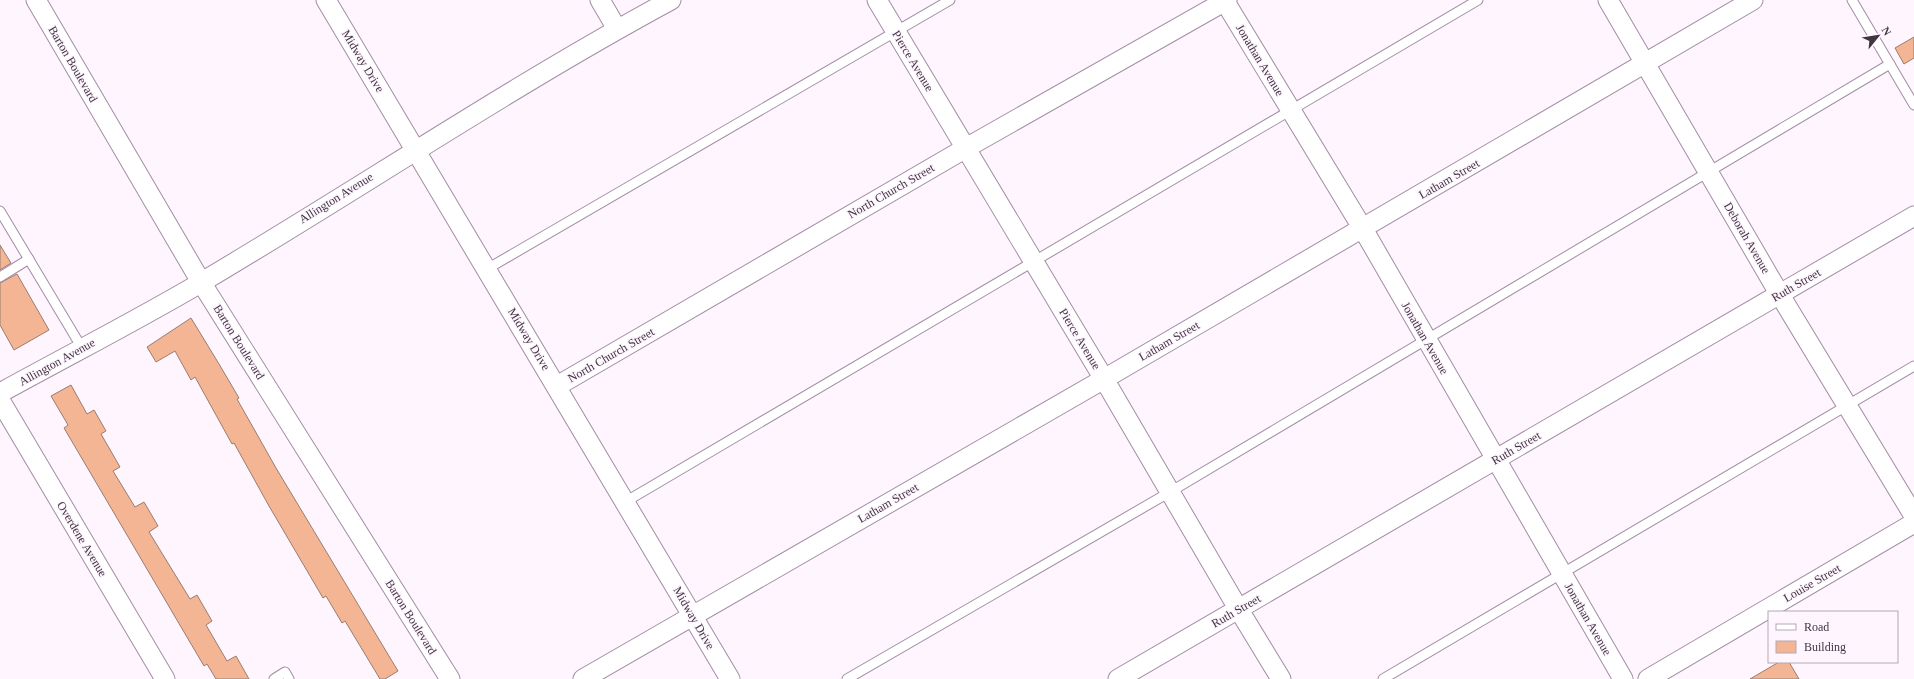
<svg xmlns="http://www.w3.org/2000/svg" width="1914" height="679" font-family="Georgia,serif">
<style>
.building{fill:#f3b593;stroke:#9a7d6e}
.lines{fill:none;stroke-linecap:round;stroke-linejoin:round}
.lane-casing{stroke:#a38da4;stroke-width:11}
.street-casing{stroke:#a38da4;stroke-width:21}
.lane{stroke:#fff;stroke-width:9}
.street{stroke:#fff;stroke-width:19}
.labels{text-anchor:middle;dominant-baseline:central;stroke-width:3;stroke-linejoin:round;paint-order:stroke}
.street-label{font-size:12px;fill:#3f3640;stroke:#fef5ff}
</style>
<rect width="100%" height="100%" fill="#fef5ff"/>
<g class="building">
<path d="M1914 37V58L1904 64 1895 48Z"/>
<path d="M0 245 11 263 0 270Z"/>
<path d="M17 274 49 330 14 350 0 325V283Z"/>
<path d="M191 318 219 364 239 398 237 399 276 468 398 671 385 679H380L345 621 342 623 326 596 323 598 269 506 234 443 232 444 195 377 191 380 175 351 156 362 147 347Z"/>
<path d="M71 385 87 414 94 410 106 431 101 434 120 467 113 471 135 507 144 502 158 526 149 532 190 599 197 595 212 621 206 625 227 661 236 656 249 679H216L207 664 204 666 64 428 68 425 51 396Z"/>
<path d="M1779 662H1789L1799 679H1750Z"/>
</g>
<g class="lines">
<g class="lane-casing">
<g id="lane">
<path d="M1852 0 1914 105"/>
<path d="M0 211 82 348"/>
<path d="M487 269 950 0"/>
<path d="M0 277 29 259"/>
<path d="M625 502 1478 0"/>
<path d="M274 679 285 672 289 679"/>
<path d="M847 679 1170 492 1890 64"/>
<path d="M1383 679 1914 366"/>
</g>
</g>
<g class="street-casing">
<g id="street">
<path d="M36 0 201 282 450 679"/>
<path d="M326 0 730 679"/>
<path d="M600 0 617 29"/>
<path d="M877 0 1104 379 1239 610 1281 679"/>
<path d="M1224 0 1363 229 1623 679"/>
<path d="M1608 0 1780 295 1914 516"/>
<path d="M557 386 966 148 1227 0"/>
<path d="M0 393C67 356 136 321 202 282 359 189 510 87 671 0"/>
<path d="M0 400 165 679"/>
<path d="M583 679 1104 379 1753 0"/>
<path d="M1118 679 1914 216"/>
<path d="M1648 679 1914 523"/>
</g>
</g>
<use href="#lane" class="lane"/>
<use href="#street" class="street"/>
</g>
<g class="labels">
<g class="street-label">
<text transform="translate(1260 60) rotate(59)">Jonathan Avenue</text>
<text transform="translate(363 61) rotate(59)">Midway Drive</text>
<text transform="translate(913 61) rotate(59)">Pierce Avenue</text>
<text transform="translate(73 64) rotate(60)">Barton Boulevard</text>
<text transform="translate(1449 179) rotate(-30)">Latham Street</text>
<text transform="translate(891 191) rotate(-30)">North Church Street</text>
<text transform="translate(336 198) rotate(-32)">Allington Avenue</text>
<text transform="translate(1747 238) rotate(60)">Deborah Avenue</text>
<text transform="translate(1796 285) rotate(-30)">Ruth Street</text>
<text transform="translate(1425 338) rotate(60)">Jonathan Avenue</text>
<text transform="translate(529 339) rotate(59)">Midway Drive</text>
<text transform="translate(1080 339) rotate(59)">Pierce Avenue</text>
<text transform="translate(1169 341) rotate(-30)">Latham Street</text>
<text transform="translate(239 342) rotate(58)">Barton Boulevard</text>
<text transform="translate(611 355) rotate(-30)">North Church Street</text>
<text transform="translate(57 362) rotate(-29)">Allington Avenue</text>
<text transform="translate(1516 448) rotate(-30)">Ruth Street</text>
<text transform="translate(888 503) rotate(-30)">Latham Street</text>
<text transform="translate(82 539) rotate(59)">Overdene Avenue</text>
<text transform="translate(1812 583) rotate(-30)">Louise Street</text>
<text transform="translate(1236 611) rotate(-30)">Ruth Street</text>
<text transform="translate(411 617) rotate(58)">Barton Boulevard</text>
<text transform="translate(694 618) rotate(60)">Midway Drive</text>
<text transform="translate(1588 619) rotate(60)">Jonathan Avenue</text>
</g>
</g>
<rect x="1768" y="611" width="130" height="52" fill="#fef5ff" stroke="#b2a9b3"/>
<rect x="1776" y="624" width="20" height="6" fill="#ffffff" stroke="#b2a9b3"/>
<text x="1804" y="631" font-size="12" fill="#3f3640">Road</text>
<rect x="1776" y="641" width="20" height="12" fill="#f3b593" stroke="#b2a9b3"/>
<text x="1804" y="651" font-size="12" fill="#3f3640">Building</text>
<g transform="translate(1878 36) rotate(60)" stroke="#fef5ff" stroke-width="3" paint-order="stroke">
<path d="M0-3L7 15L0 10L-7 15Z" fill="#3f3640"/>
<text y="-6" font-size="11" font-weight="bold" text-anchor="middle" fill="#3f3640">N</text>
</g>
</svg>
